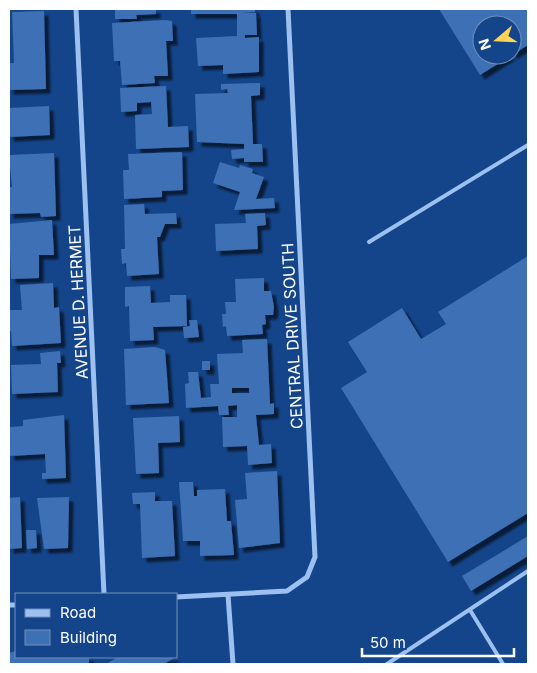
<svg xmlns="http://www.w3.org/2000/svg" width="537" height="673" font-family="Inter,sans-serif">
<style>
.building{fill:#3d70b4;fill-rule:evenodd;filter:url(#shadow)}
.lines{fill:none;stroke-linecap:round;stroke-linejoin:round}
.lane{stroke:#9cc0f0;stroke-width:4}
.street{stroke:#9cc0f0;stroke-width:5}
.labels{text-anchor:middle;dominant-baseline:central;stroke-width:4.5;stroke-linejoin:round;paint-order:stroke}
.street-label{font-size:16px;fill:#fff;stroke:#14458a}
</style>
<defs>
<filter id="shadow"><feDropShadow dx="4.5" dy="4.5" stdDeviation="1" flood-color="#0009"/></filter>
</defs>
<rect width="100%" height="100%" fill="#14458a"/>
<g class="building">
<path d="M115 9H156V14L136 15 137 19H115Z"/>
<path d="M191 9H255V12H241L256 13 257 35H245V38L259 37V72L223 74V65L198 66 196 38 237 36V14H191Z"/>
<path d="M439 9H528V45L480 75ZM482 25H512V55H482Z"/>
<path d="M44 11 46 89 9 90V63H14L12 12Z"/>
<path d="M165 20 172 21 173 41H166L168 76H154L155 83 122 85 120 61H114L112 23Z"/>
<path d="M260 83V95L251 96 253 144H262L263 162H244V158L232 159 231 150 244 149V144L197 142 195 94 228 93 227 89 221 90V84Z"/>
<path d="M166 86 168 127 188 126 189 147 136 149 135 115 152 114 151 102 137 103V111L121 112 120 88Z"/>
<path d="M49 106 50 135 9 137V108Z"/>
<path d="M182 152 183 190 162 191V197L124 199 123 170H129L128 154Z"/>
<path d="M54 153 56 216 41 217 40 213 9 214V187H12L9 155Z"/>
<path d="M220 162 239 168 240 165 253 169 252 173 264 177 256 199 274 198 275 208 234 210 240 192 213 183Z"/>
<path d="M144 204 145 214 176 213 177 224H165L160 237H157L159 274 127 276 126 263 122 264 121 249H125L124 205Z"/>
<path d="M265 213 266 225 257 226 258 249 216 251 215 224 246 223 245 214Z"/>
<path d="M52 220 54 255H39V278L11 279 9 224Z"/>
<path d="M528 256V513L448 562 341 388 367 372 348 342 402 308 421 339 446 324 438 312Z"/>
<path d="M264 278V291H271L274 307 273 315H265L266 324 262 325 263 334 227 336 226 326 223 327 222 314H226L225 302H236L235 279Z"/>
<path d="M53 283 54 308 59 307 61 343 12 346 11 331H9V313L10 310H22L20 285Z"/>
<path d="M150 286 151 303 170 302V295H186L187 326 153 327 154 340 130 341 129 306 125 307V287Z"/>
<path d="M189 320H197L199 337 184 338 183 327 190 326Z"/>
<path d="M267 339 270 404 274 403V414L256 415V416L259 445 271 444 272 463 248 465 247 446 223 447 222 417H237V405L228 406 229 415H219L218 406 186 408 185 384 189 383 188 372H198L201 398 211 397 210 384H219L217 354 243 353 242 340ZM232 388H249V393H232Z"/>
<path d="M155 347 165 350 169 403 126 405 124 349Z"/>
<path d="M60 351 61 363H57L58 392 12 394 11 365 41 364 40 353Z"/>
<rect x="202" y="361" width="8" height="9"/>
<path d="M64 415 66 478 42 479V473H46L45 454 10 456V427L23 426V420Z"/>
<path d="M179 416 180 442 158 443 159 473 136 474 133 418Z"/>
<path d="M277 471 280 543 239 548 235 500 247 499 245 473Z"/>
<path d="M179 482H193L194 496H197V490L225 489 227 521H231L234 555 200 556V541H183Z"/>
<path d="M155 492V501H172L175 556 142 558 140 504H133L132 493Z"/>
<path d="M20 497 22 548 9 549V498Z"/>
<path d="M69 497 68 548 44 549 37 498Z"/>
<path d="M26 530H36L37 548 27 549Z"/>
<path d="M528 536V556L471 591 462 576Z"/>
<path d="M16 651V657H89V664H9V653Z"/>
<path d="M118 657H176L164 664H106Z"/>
</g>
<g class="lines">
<g class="lane">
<path d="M369 242 528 145"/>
<path d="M470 610 503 664"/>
<path d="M387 664 528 571"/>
</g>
<g class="street">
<path d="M76 9 104 594"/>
<path d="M228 595 233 664"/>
<path d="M176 597 287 591 307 577 315 557 288 9"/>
<path d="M9 605H16"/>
</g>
</g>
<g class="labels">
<g class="street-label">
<text transform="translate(78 302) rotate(-93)">AVENUE D. HERMET</text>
<text transform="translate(292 336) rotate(-93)">CENTRAL DRIVE SOUTH</text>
</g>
</g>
<rect width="537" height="673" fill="none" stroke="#ffffff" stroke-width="20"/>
<rect x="15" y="593" width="162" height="65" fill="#14458a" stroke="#728fb9"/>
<rect x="25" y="609" width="25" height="8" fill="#9cc0f0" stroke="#728fb9"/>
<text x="60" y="618" font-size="15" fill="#ffffff">Road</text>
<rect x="25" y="630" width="25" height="15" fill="#3d70b4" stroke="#728fb9"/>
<text x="60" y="643" font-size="15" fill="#ffffff">Building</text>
<g transform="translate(497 40) rotate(251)"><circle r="24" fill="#14458a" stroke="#728fb9"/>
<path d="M0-4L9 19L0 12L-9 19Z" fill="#ffd35a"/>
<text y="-8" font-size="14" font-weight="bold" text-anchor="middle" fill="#ffffff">N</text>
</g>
<path d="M362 648v8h152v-8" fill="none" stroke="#ffffff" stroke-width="2.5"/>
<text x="370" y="648" font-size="15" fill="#ffffff" stroke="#14458a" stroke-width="4" paint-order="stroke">50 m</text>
</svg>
